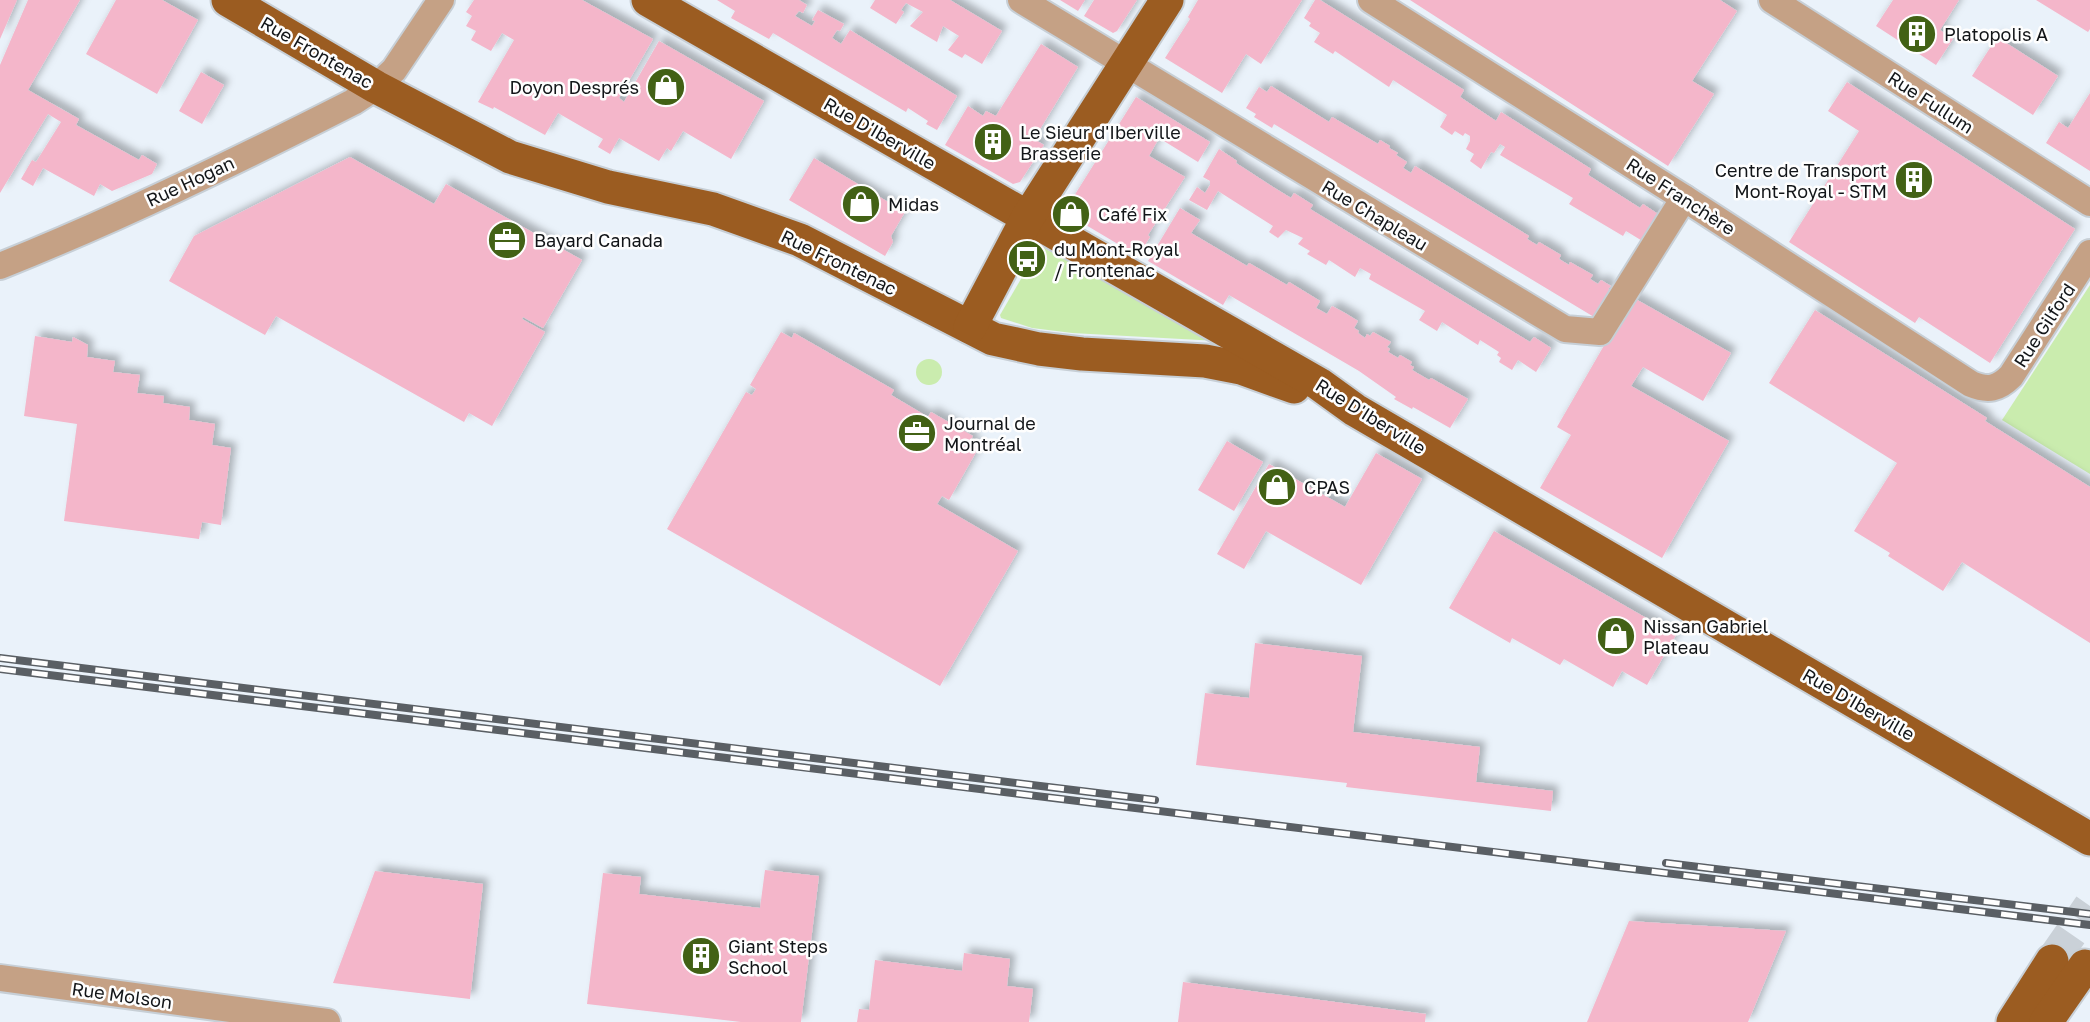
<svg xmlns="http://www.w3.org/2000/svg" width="2090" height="1022" font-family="'Golos Text',sans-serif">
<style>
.green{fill:#caecae}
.building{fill:#f4b6ca;filter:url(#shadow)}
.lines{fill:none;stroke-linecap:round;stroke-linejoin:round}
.major-tunnel{stroke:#cad1d8;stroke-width:33;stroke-dasharray:33 17;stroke-linecap:butt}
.minor-casing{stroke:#c7cfd6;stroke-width:30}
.major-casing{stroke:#c7cfd6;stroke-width:37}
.minor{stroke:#c5a185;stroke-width:26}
.major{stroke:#9b5c21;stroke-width:33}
.rail-casing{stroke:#5a5f64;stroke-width:8}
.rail{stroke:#fefefe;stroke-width:5;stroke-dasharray:16;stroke-linecap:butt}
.labels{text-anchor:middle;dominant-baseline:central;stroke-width:5;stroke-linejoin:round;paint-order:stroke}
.poi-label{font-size:18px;fill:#121518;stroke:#fefefe;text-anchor:start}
.street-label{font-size:18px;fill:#121518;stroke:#fefefe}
</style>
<defs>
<filter id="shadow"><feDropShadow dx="5.5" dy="-5.5" stdDeviation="3.5" flood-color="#0004"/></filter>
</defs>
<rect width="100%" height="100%" fill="#eaf2fa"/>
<g class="green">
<path d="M1042 247 1218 341 1072 333 1032 328 1001 318 1000 315 1039 248Z"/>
<path d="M2090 285V474L2002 420Z"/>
<circle cx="929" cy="372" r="13"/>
</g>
<g class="building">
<path d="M0 0H17L0 39Z"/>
<path d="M28 0H80L28 90 79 119 76 125 139 160 142 155 157 164 152 174 112 191 100 184 94 196 43 168 33 186 21 179 32 160 36 162 61 122 48 114 0 193V65Z"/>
<path d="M116 0H162L198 20 157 94 86 54Z"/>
<path d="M474 0H582L653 39 619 98 624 102 659 41 764 101 731 159 683 131 671 151 667 148 659 161 619 138 610 154 598 147 603 139 558 113 545 135 494 107 493 109 478 102 514 40 502 33 491 51 471 40 476 31 466 26 472 16 466 12Z"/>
<path d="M717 0H799L807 5 803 13 799 11 795 16 812 26 815 21 812 20 818 10 844 24 840 31 837 30 832 38 841 44 850 30 957 96 937 130 926 124 928 121 908 108 906 112 773 33 769 39 731 18 735 11Z"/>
<path d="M875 0H950L1002 31 982 64 965 54 962 58 948 50 959 36 943 26 937 42 910 26 923 12 906 3 901 10 904 12 896 24 870 8Z"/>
<path d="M1060 0H1085L1078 11Z"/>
<path d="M1094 0H1137L1117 31 1113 33 1084 16Z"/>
<path d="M1198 0H1302L1261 64 1246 54 1222 93 1165 58 1190 19 1188 17Z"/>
<path d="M1315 0H1320L1464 90 1460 97 1496 121 1501 112 1591 169 1588 175 1640 208 1643 204 1661 216 1644 242 1626 231 1623 236 1569 204 1573 198 1500 155 1505 147 1500 144 1494 153 1491 152 1481 169 1470 161 1474 154 1466 149 1470 141V136L1465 133 1463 136 1455 131 1452 135 1440 127 1447 115 1393 80 1389 87 1335 51 1333 54 1314 42 1320 33 1309 26 1311 23 1304 18Z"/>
<path d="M1410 0H1720L1737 11 1692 81 1714 94 1668 166Z"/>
<path d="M1893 0H1959L1940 30 1953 39 1936 65 1876 26Z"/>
<path d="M2036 0H2090V29L2088 32Z"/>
<path d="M1997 37 2058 76 2033 115 1972 76Z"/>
<path d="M1041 44 1078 67 1034 139 1044 145 1020 182 1013 184 945 145 968 106 983 116 986 111 996 116Z"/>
<path d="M201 72 224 85 202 124 179 111Z"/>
<path d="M1847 82 2075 229 1990 363 1919 317 1915 323 1789 242 1859 131 1828 111Z"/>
<path d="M1271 86 1329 122 1332 117 1378 144 1380 140 1390 146 1389 148 1398 153 1396 155 1407 162 1403 168 1411 173 1415 166 1529 236 1527 239 1537 245 1539 242 1561 255 1559 259 1569 265 1570 262 1593 275 1590 279 1598 284 1601 280 1611 286 1608 289 1610 290 1594 317 1274 124 1272 128 1254 117 1256 114 1246 108 1259 87 1267 92Z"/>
<path d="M2090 93V171L2046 143 2059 122 2068 128Z"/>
<path d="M1136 97 1210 142 1198 162 1159 138 1149 156 1185 177 1148 235 1150 237 1138 256 1064 212Z"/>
<path d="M1219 149 1237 161 1236 163 1273 187 1291 198 1294 193 1313 205 1310 209 1530 342 1534 337 1551 348 1536 372 1518 360 1512 370 1499 362 1501 358 1497 355 1499 352 1480 340 1478 345 1442 322 1437 331 1419 320 1425 311 1369 279 1371 274 1360 268 1355 277 1329 260 1326 265 1307 254 1310 251 1298 244 1303 238 1286 230 1278 238 1269 232 1273 226 1218 191 1207 210 1189 200 1197 187 1205 193 1210 185V181L1203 177Z"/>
<path d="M350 157 434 204 446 184 582 260 543 328 523 317 522 319 545 332 492 426 469 413 464 422 276 316 265 335 169 281 194 236Z"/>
<path d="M814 158 905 212 891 236 893 242 885 256 789 200Z"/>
<path d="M1180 208 1200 220 1191 233 1247 266 1249 263 1287 285 1289 282 1307 293 1320 301 1316 308 1327 314 1332 306 1345 313 1358 321 1354 328 1359 331 1358 333 1365 338 1367 334 1370 336 1373 332 1391 342 1387 347 1390 349 1388 352 1398 358 1400 355 1412 362 1410 365 1414 367 1412 370 1429 380 1431 378 1468 399 1450 428 1413 407 1412 409 1394 399 1396 397 1359 371 1229 295 1223 305 1148 261Z"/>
<path d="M1632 297 1731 353 1703 401 1643 367 1631 386 1729 441 1662 558 1540 488 1571 435 1557 427Z"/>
<path d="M1815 310 1987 418 1985 421 2090 487V643L1962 562 1943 591 1888 556 1890 553 1854 531 1897 463 1769 383Z"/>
<path d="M781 332 792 338 794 333 894 390 891 395 928 417 931 412 973 436 970 441 979 447 949 500 942 496 937 504 1018 551 940 686 667 529 746 392 752 395 756 389 750 385Z"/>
<path d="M35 336 72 342 73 337 88 345 87 357 115 361 113 372 140 375 137 393 164 396 163 403 190 407 189 420 215 424 212 445 231 448 221 525 202 522 199 539 64 521 77 424 24 416Z"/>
<path d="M1227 441 1263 462 1234 511 1198 490Z"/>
<path d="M1376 453 1422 479 1361 585 1266 531 1244 569 1217 554 1269 464 1345 507Z"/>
<path d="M1494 531 1676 635 1647 685 1622 671 1613 687 1564 659 1560 665 1512 638 1510 643 1449 608Z"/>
<path d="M1255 643 1362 656 1353 732 1480 747 1476 782 1553 791 1551 811 1346 787 1347 783 1196 765 1205 693 1249 698Z"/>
<path d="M765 870 819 876 801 1022H741L587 1004 603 873 641 877 639 894 760 908Z"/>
<path d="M375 871 483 884 470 999 333 983Z"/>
<path d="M1629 921 1786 931 1748 1022H1587Z"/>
<path d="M964 953 1010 959 1007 986 1033 989 1029 1022H857L859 1009 869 1010 875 960 962 971Z"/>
<path d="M1183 982 1426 1014 1425 1022H1178Z"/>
</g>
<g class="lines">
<path class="major-tunnel" d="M2052 961 2090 906"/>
<g class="minor-casing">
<g id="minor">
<path d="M1021 0 1565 329 1600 332 1684 198"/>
<path d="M1371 0 1684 198 1971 384C1988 391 1998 389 2011 376L2090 253"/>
<path d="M1772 0 2090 203"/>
<path d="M0 266C120 218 237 161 353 102L376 87 394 70 441 0"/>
<path d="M0 978 327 1022"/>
</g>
</g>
<g class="major-casing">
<g id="major">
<path d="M228 0 376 87 510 157 608 187 713 209 800 240 993 339 1039 349 1082 354 1205 361 1241 368 1294 387"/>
<path d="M648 0 1319 384 1355 410 2090 839"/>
<path d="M970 327 1028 217 1167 0"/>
<path d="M2013 1022 2052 961"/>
<path d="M2046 1022 2085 966"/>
</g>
</g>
<use href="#minor" class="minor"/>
<use href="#major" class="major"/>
<g class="rail-casing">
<g id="rail">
<path d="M0 658 1155 800"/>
<path d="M0 669 2090 925"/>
<path d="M1666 863 2090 914"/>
</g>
</g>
<use href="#rail" class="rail"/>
</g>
<defs>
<g id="building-disc" transform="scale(2.0125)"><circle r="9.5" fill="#426115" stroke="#fefefe"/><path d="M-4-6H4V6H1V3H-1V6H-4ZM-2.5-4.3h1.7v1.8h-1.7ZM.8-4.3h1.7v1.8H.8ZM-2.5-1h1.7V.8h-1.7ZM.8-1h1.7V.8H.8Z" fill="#fff"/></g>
<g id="shop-disc" transform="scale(2.0125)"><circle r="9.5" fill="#426115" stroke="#fefefe"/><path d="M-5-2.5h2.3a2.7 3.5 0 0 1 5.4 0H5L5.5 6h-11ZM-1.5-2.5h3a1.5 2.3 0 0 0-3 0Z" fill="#fff"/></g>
<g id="office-disc" transform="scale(2.0125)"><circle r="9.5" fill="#426115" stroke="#fefefe"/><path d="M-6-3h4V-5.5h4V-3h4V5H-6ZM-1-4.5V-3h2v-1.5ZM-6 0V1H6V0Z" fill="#fff"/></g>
<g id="bus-disc" transform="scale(2.0125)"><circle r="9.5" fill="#426115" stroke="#fefefe"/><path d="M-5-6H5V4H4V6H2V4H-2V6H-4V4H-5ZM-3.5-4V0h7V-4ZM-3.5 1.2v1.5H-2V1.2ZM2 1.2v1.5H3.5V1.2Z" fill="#fff"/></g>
</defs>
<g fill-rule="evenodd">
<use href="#building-disc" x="1917" y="34"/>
<use href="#shop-disc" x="666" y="87"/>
<use href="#building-disc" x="993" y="142"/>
<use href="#building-disc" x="1914" y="180"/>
<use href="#shop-disc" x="861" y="204"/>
<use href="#shop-disc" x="1071" y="214"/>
<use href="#office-disc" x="507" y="240"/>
<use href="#bus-disc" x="1027" y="259"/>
<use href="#office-disc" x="917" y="433"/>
<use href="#shop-disc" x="1277" y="487"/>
<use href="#shop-disc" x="1616" y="636"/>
<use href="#building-disc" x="701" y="956"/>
</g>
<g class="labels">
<g class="poi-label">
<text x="1944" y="34">Platopolis A</text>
<text x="639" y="87" text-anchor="end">Doyon Després</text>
<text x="1020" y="132">Le Sieur d'Iberville<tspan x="1020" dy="21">Brasserie</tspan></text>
<text x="1887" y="170" text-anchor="end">Centre de Transport<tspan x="1887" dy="21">Mont-Royal - STM</tspan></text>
<text x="888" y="204">Midas</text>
<text x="1098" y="214">Café Fix</text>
<text x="534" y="240">Bayard Canada</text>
<text x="1054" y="249">du Mont-Royal<tspan x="1054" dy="21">/ Frontenac</tspan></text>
<text x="944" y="423">Journal de<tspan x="944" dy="21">Montréal</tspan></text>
<text x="1304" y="487">CPAS</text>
<text x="1643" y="626">Nissan Gabriel<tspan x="1643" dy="21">Plateau</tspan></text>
<text x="728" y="946">Giant Steps<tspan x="728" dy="21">School</tspan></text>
</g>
<g class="street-label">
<text transform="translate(317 52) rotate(30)">Rue Frontenac</text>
<text transform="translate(1931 102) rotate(33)">Rue Fullum</text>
<text transform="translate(880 133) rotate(30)">Rue D'Iberville</text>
<text transform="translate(190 181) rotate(-25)">Rue Hogan</text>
<text transform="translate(1681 196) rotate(33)">Rue Franchère</text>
<text transform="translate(1375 215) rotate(31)">Rue Chapleau</text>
<text transform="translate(839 262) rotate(26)">Rue Frontenac</text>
<text transform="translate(2044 325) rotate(-57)">Rue Gilford</text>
<text transform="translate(1371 416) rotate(32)">Rue D'Iberville</text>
<text transform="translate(1859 704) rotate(30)">Rue D'Iberville</text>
<text transform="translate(122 995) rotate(8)">Rue Molson</text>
</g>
</g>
</svg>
